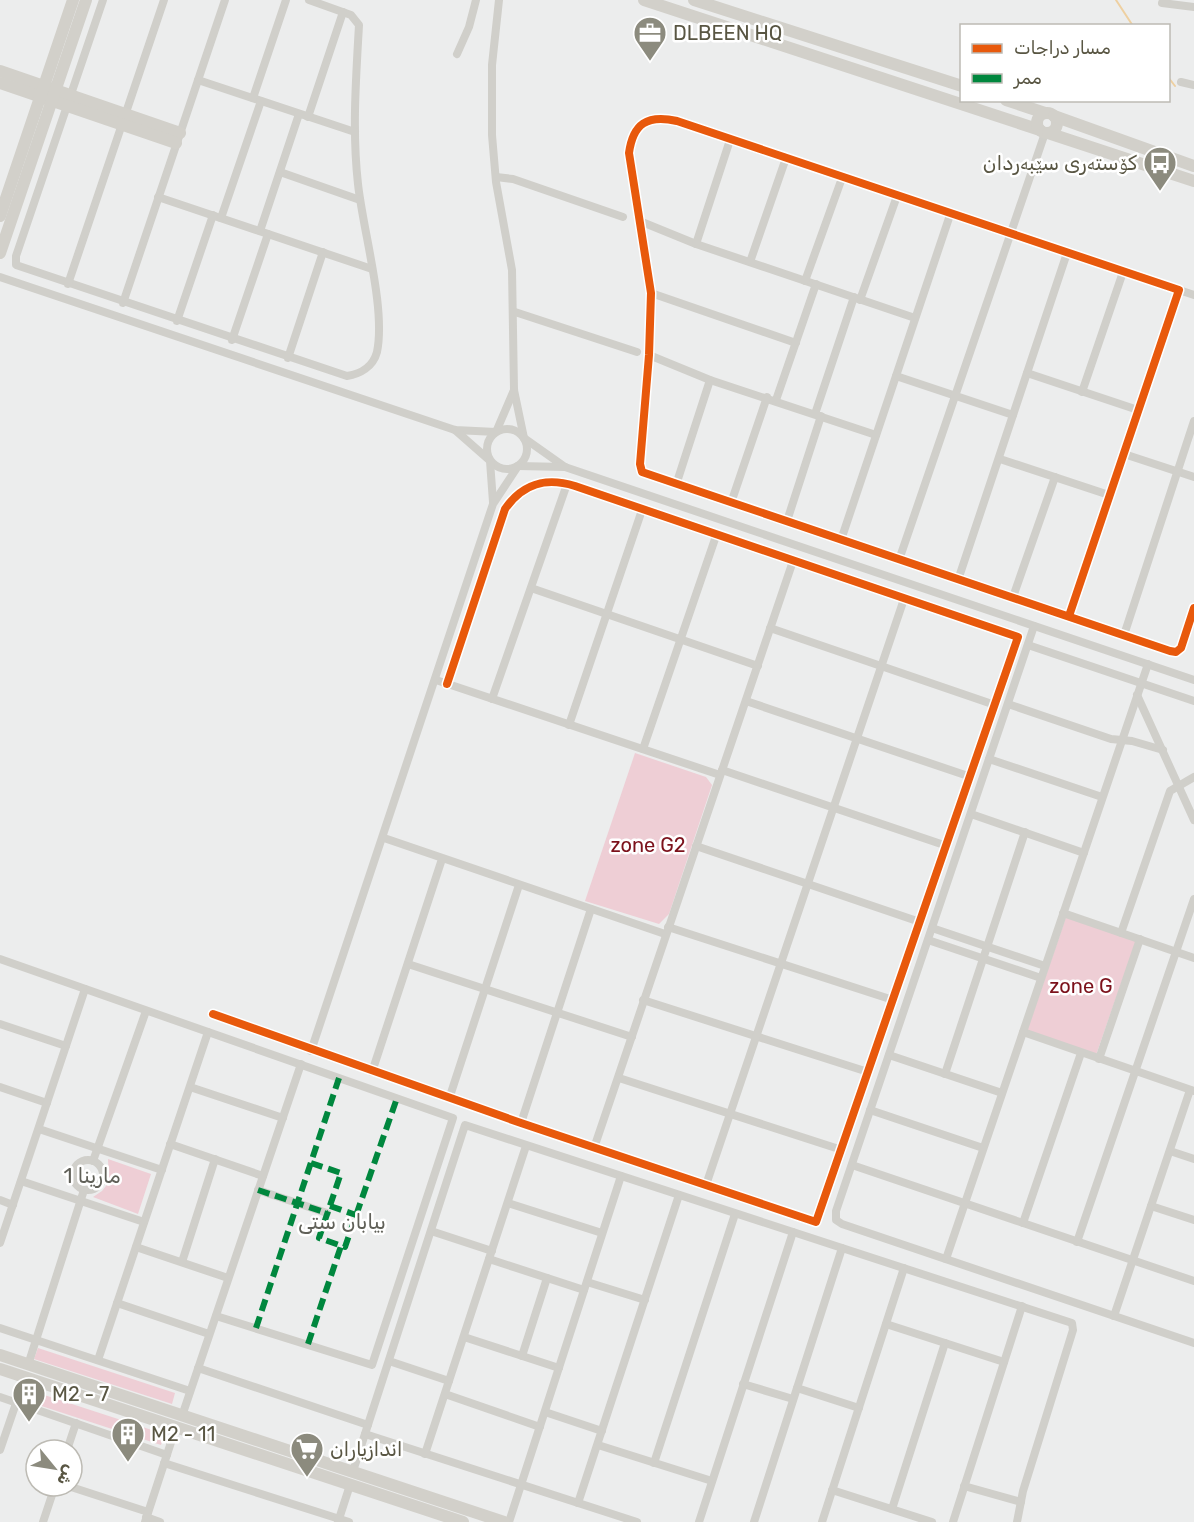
<svg xmlns="http://www.w3.org/2000/svg" width="1194" height="1522" font-family="Rubik,'Noto Naskh Arabic',sans-serif">
<style>
.green{fill:#eeced5}
.lines{fill:none;stroke-linecap:round;stroke-linejoin:round}
.stream{stroke:#eed0a1;stroke-width:2}
.street{stroke:#d0cfca;stroke-width:8}
.secondary{stroke:#d2d0ca;stroke-width:12}
.quiet{stroke:#00873e;stroke-width:6;stroke-dasharray:12 6;stroke-linecap:butt}
.cycleway-casing{stroke:#fff;stroke-width:11}
.cycleway{stroke:#e8590c;stroke-width:8}
.labels{text-anchor:middle;dominant-baseline:central;stroke-width:5;stroke-linejoin:round;paint-order:stroke}
.poi-label{font-size:20px;fill:#595643;stroke:#fff;text-anchor:start}
.park-label{font-size:20px;fill:#7c121c;stroke:#fff}
.neighbourhood-label{font-size:21px;fill:#606058;stroke:#fff}
</style>
<rect width="100%" height="100%" fill="#eceded"/>
<g class="green">
<path d="M635 753 706 777 712 785 669 914 659 924 585 901Z"/>
<path d="M1066 917 1136 941 1096 1055 1027 1031Z"/>
<path d="M108 1159 151 1174 138 1214 93 1197 102 1191 109 1182Z"/>
<path d="M38 1348 175 1393 172 1404 34 1359Z"/>
<path d="M26 1389 164 1434 161 1445 23 1400Z"/>
</g>
<g class="lines">
<g class="stream">
<path d="M1116 0 1133 26"/>
<path d="M1168 77 1175 86"/>
</g>
<g class="street">
<path d="M103 0 16 256V265L347 376C360 374 373 367 377 352 386 308 363 231 358 184 352 131 356 78 359 25L351 15 309 0"/>
<path d="M499 0 492 65V135L496 182 512 270 514 390 524 438"/>
<path d="M1162 3 1194 7"/>
<path d="M457 54 469 27 476 0"/>
<path d="M198 80 355 132"/>
<path d="M1181 82 1194 85"/>
<path d="M253 98 286 0"/>
<path d="M308 117 343 12"/>
<path d="M280 172 360 200"/>
<path d="M496 177 513 179 623 217"/>
<path d="M158 197 372 269"/>
<path d="M221 218 261 101"/>
<path d="M642 222 696 244 915 318"/>
<path d="M260 231 299 114"/>
<path d="M696 244 730 140"/>
<path d="M750 262 786 158"/>
<path d="M0 277 455 430 496 432 514 390"/>
<path d="M805 281 842 178"/>
<path d="M68 284 164 0"/>
<path d="M1179 290 1194 295"/>
<path d="M651 293 796 343"/>
<path d="M860 300 897 196"/>
<path d="M123 303 225 0"/>
<path d="M515 312 637 352"/>
<path d="M177 321 213 215"/>
<path d="M232 340 268 234"/>
<path d="M649 355 710 380 876 435"/>
<path d="M288 358 323 252"/>
<path d="M1027 373 1138 410"/>
<path d="M896 376 1013 415"/>
<path d="M1082 392 1123 272"/>
<path d="M776 400 816 284"/>
<path d="M815 414 854 297"/>
<circle cx="507" cy="449" r="20"/>
<path d="M455 430 488 459"/>
<path d="M524 438 565 467 1194 680"/>
<path d="M1124 454 1194 477"/>
<path d="M1000 459 1109 495"/>
<path d="M490 461 493 502"/>
<path d="M518 466 565 467"/>
<path d="M676 485 710 380"/>
<path d="M731 503 767 397"/>
<path d="M787 521 821 416"/>
<path d="M841 540 950 215"/>
<path d="M899 560 1045 133"/>
<path d="M958 580 1067 253"/>
<path d="M531 588 758 666"/>
<path d="M1013 597 1055 477"/>
<path d="M1069 616 1179 290 677 121C647 114 633 124 629 153L651 293 649 355 640 464 642 472 1170 651 1176 652 1181 648 1194 608"/>
<path d="M1034 626 836 1211V1220L842 1224 1194 1343"/>
<path d="M770 628 995 705"/>
<path d="M1124 635 1194 421"/>
<path d="M1028 645 1194 701"/>
<path d="M436 680 720 775"/>
<path d="M1137 695 1194 820"/>
<path d="M492 699 567 484"/>
<path d="M746 701 971 777"/>
<path d="M1008 704 1111 739 1132 741 1163 750"/>
<path d="M569 725 642 510"/>
<path d="M643 749 716 536"/>
<path d="M989 759 1102 797"/>
<path d="M722 770 947 846"/>
<path d="M971 814 1084 853"/>
<path d="M384 838 665 934"/>
<path d="M696 846 920 922"/>
<path d="M1063 913 1194 958"/>
<path d="M668 927 893 1000"/>
<path d="M932 928 1045 966"/>
<path d="M1121 933 1170 791 1194 777"/>
<path d="M928 940 1041 978"/>
<path d="M0 959 453 1118 372 1365 216 1316"/>
<path d="M408 964 632 1037"/>
<path d="M643 1000 868 1072"/>
<path d="M213 1014 521 1123 816 1222 1018 637 575 486C546 477 523 483 505 509L447 684"/>
<path d="M0 1024 66 1046"/>
<path d="M1023 1032 1194 1091"/>
<path d="M311 1051 493 504 518 466"/>
<path d="M889 1055 1002 1093"/>
<path d="M1099 1059 1140 939"/>
<path d="M372 1072 442 859"/>
<path d="M945 1074 1025 832"/>
<path d="M619 1078 842 1150"/>
<path d="M0 1087 47 1103"/>
<path d="M190 1087 283 1118"/>
<path d="M449 1099 519 885"/>
<path d="M870 1110 983 1148"/>
<path d="M521 1123 591 909"/>
<path d="M39 1129 162 1170"/>
<path d="M170 1144 263 1176"/>
<path d="M594 1148 793 561"/>
<path d="M1170 1151 1194 1159"/>
<circle cx="88" cy="1175" r="15"/>
<path d="M93 1161 146 1011"/>
<path d="M852 1165 1194 1281"/>
<path d="M21 1181 144 1222"/>
<path d="M706 1185 904 599"/>
<path d="M258 1190 327 1213"/>
<path d="M0 1200 13 1205"/>
<path d="M508 1203 602 1233"/>
<path d="M1151 1206 1194 1220"/>
<path d="M1023 1223 1081 1053"/>
<path d="M431 1231 492 1251"/>
<path d="M1077 1242 1194 899"/>
<path d="M0 1243 85 989"/>
<path d="M136 1247 228 1278"/>
<path d="M489 1259 584 1290"/>
<path d="M946 1259 1148 664"/>
<path d="M182 1262 215 1159"/>
<path d="M587 1282 645 1300"/>
<path d="M117 1303 209 1334"/>
<path d="M1114 1316 1190 1090"/>
<path d="M886 1324 1004 1362"/>
<path d="M0 1328 190 1391"/>
<path d="M464 1337 559 1368"/>
<path d="M522 1356 547 1278"/>
<path d="M98 1360 208 1032"/>
<path d="M389 1361 449 1381"/>
<path d="M28 1365 84 1190"/>
<path d="M198 1368 368 1425"/>
<path d="M743 1384 793 1399"/>
<path d="M797 1388 859 1408"/>
<path d="M445 1394 540 1427"/>
<path d="M0 1397 167 1455"/>
<path d="M545 1412 602 1431"/>
<path d="M182 1416 301 1064"/>
<path d="M365 1434 637 1522"/>
<path d="M598 1445 712 1481"/>
<path d="M0 1450 25 1377"/>
<path d="M67 1450 76 1423"/>
<path d="M425 1454 526 1146"/>
<path d="M164 1463 349 1522"/>
<path d="M654 1463 735 1214"/>
<path d="M353 1471 465 1125 1072 1323 1073 1330 1023 1491 1017 1522"/>
<path d="M68 1486 148 1512"/>
<path d="M964 1486 1021 1502"/>
<path d="M832 1490 932 1522"/>
<path d="M578 1503 679 1195"/>
<path d="M892 1509 945 1343"/>
<path d="M146 1517 160 1522"/>
<path d="M43 1522 55 1486"/>
<path d="M145 1522 176 1427"/>
<path d="M338 1522 350 1485"/>
<path d="M509 1522 621 1176"/>
<path d="M699 1522 793 1232"/>
<path d="M754 1522 842 1248"/>
<path d="M822 1522 904 1268"/>
<path d="M953 1522 1022 1306"/>
</g>
<g class="secondary">
<path d="M644 0 1040 130"/>
<path d="M694 0 962 86"/>
<path d="M0 71 180 133"/>
<path d="M0 83 176 143"/>
<path d="M1006 100 1045 113"/>
<circle cx="1047" cy="123" r="10"/>
<path d="M1054 116 1194 166"/>
<path d="M1048 133 1194 181"/>
<path d="M0 216 73 0"/>
<path d="M0 253 86 0"/>
<path d="M0 1355 504 1522"/>
<path d="M0 1369 463 1522"/>
</g>
<g class="quiet">
<path d="M311 1163 341 1173 319 1238 345 1247 397 1098"/>
<path d="M258 1190 327 1213"/>
<path d="M330 1206 356 1215"/>
<path d="M256 1328 339 1078"/>
<path d="M308 1344 341 1246"/>
</g>
<g class="cycleway-casing">
<g id="cycleway">
<path d="M1069 616 1179 290 677 121C647 114 633 124 629 153L651 293 649 355 640 464 642 472 1170 651 1176 652 1181 648 1194 608"/>
<path d="M213 1014 521 1123 816 1222 1018 637 575 486C546 477 523 483 505 509L447 684"/>
</g>
</g>
<use href="#cycleway" class="cycleway"/>
</g>
<defs>
<g id="office-pin" transform="scale(1.725)"><path d="M0 17L-7.5 6A9.5 9.5 0 1 1 7.5 6Z" fill="#8c8b7e" stroke="#fff"/><path d="M-6-3h4V-5.5h4V-3h4V5H-6ZM-1-4.5V-3h2v-1.5ZM-6 0V1H6V0Z" fill="#fff"/></g>
<g id="bus-pin" transform="scale(1.725)"><path d="M0 17L-7.5 6A9.5 9.5 0 1 1 7.5 6Z" fill="#8c8b7e" stroke="#fff"/><path d="M-5-6H5V4H4V6H2V4H-2V6H-4V4H-5ZM-3.5-4V0h7V-4ZM-3.5 1.2v1.5H-2V1.2ZM2 1.2v1.5H3.5V1.2Z" fill="#fff"/></g>
<g id="building-pin" transform="scale(1.725)"><path d="M0 17L-7.5 6A9.5 9.5 0 1 1 7.5 6Z" fill="#8c8b7e" stroke="#fff"/><path d="M-4-6H4V6H1V3H-1V6H-4ZM-2.5-4.3h1.7v1.8h-1.7ZM.8-4.3h1.7v1.8H.8ZM-2.5-1h1.7V.8h-1.7ZM.8-1h1.7V.8H.8Z" fill="#fff"/></g>
<g id="supermarket-pin" transform="scale(1.725)"><path d="M0 17L-7.5 6A9.5 9.5 0 1 1 7.5 6Z" fill="#8c8b7e" stroke="#fff"/><path d="M-6-5.5h2.5l.6 2H6L4.5 2H-2.5L-4.4-4H-6ZM-1.5 3.2a1.3 1.3 0 1 0 .1 0ZM3 3.2a1.3 1.3 0 1 0 .1 0Z" fill="#fff"/></g>
</defs>
<g fill-rule="evenodd">
<use href="#office-pin" x="650" y="33"/>
<use href="#bus-pin" x="1160" y="163"/>
<use href="#building-pin" x="29" y="1394"/>
<use href="#building-pin" x="128" y="1434"/>
<use href="#supermarket-pin" x="307" y="1449"/>
</g>
<g class="labels">
<g class="poi-label">
<text x="673" y="33">DLBEEN HQ</text>
<text x="1137" y="163" text-anchor="end">کۆستەری سێبەردان</text>
<text x="52" y="1394">M2 - 7</text>
<text x="151" y="1434">M2 - 11</text>
<text x="330" y="1449">اندازياران</text>
</g>
<g class="park-label">
<text x="648" y="845">zone G2</text>
<text x="1081" y="986">zone G</text>
</g>
<g class="neighbourhood-label">
<text x="92" y="1175">مارینا 1</text>
<text x="342" y="1221">بیابان ستی</text>
</g>
</g>
<rect x="960" y="24" width="210" height="78" fill="#ffffff" stroke="#bdbbb4" stroke-width="1.5"/>
<rect x="972" y="44" width="30" height="9" fill="#e8590c" stroke="#bdbbb4" stroke-width="1.5"/>
<text x="1014" y="54" font-size="18" fill="#595643">مسار دراجات</text>
<rect x="972" y="74" width="30" height="9" fill="#00873e" stroke="#bdbbb4" stroke-width="1.5"/>
<text x="1014" y="84" font-size="18" fill="#595643">ممر</text>
<g transform="translate(54 1468) rotate(120)"><circle r="28" fill="#ffffff" stroke="#bdbbb4" stroke-width="1.5"/>
<path d="M0-4.5L10 22L0 15L-10 22Z" fill="#8c8b7e"/>
<text y="-9" font-size="16" font-weight="bold" text-anchor="middle" fill="#595643">ش</text>
</g>
</svg>
